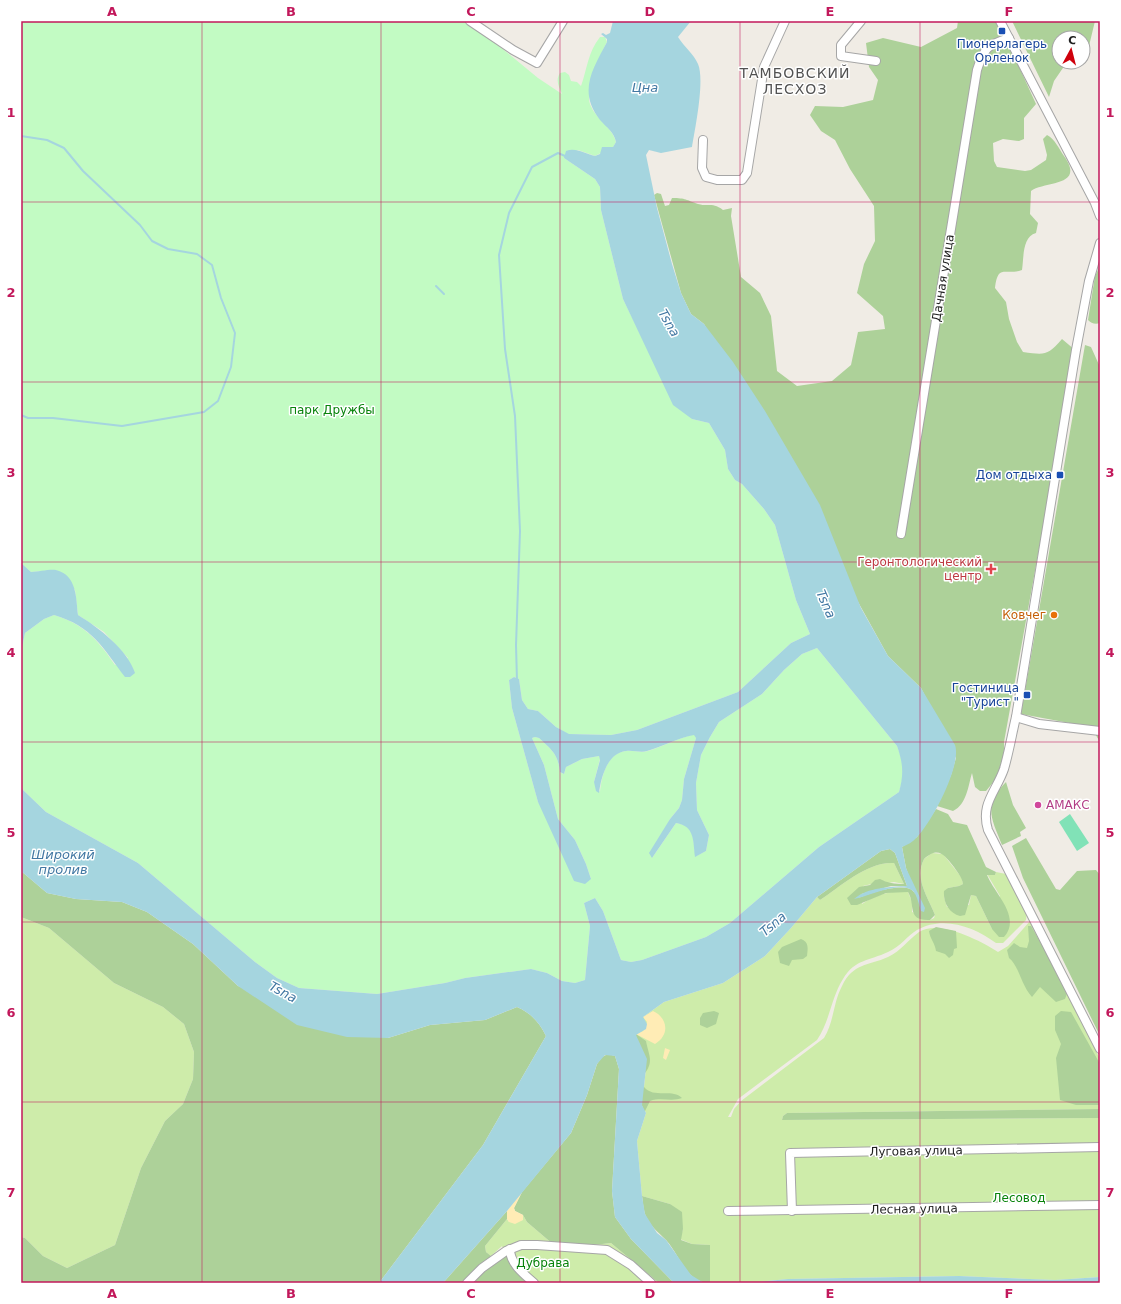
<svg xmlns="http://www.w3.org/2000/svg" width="1121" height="1304" font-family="'DejaVu Sans',sans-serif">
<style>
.grass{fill:#ceecaa}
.forest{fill:#add199}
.sand{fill:#ffecb5}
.park{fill:#c2fbc3}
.pitch{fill:#81e2b7}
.water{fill:#a5d5df}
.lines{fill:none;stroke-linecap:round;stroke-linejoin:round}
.stream{stroke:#a5d5df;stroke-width:2}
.minor-casing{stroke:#a6a6a6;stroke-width:10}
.minor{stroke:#fff;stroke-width:8}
.grid{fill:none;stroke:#c2185b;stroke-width:1;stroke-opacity:0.55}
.transit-dot{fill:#1a4fb4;stroke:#fff;stroke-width:1.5}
.health-dot{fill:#e0444e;stroke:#fff;stroke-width:1.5}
.food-dot{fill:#e8710a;stroke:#fff;stroke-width:1.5}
.hotel-dot{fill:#d1479c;stroke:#fff;stroke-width:1.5}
.labels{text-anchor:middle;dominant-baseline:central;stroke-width:3;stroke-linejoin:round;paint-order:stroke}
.transit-label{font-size:12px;fill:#164399;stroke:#fff;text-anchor:end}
.street-label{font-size:12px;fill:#1f1f1f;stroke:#fff}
.park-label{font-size:12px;fill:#08830b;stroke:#fff}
.health-label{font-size:12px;fill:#be3a42;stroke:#fff;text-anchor:end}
.food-label{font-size:12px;fill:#c56008;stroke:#fff;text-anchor:end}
.hotel-label{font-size:12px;fill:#b23c85;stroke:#fff;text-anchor:start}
.water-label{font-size:13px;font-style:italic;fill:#4278a3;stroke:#fff}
.quarter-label{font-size:14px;letter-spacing:1px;fill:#525252;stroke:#fff}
.neatline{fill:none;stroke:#c2185b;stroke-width:1.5}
.grid-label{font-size:13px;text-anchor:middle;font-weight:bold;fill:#c2185b}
</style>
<rect width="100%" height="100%" fill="#f0ece5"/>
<g class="grass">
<path d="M932 853 943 854 962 878 963 884 959 886 948 888 944 897 947 907 969 905 971 895 976 896 992 929 1000 896 987 874 995 875 996 872 1006 874 1027 912 1026 920 1003 943H996C975 927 943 915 917 930 907 936 900 947 888 952 869 961 855 959 843 979 831 998 830 1021 817 1040L738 1099 728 1117H731L734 1109 741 1101 824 1038C834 1022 833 1003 842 986 853 963 868 966 888 957 901 951 908 940 919 932 939 919 981 941 998 952L1008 946 1030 921 1100 1059V1109L787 1113 783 1116 782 1120 1100 1118V1277L1055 1280 959 1276 788 1279 748 1283H710V1245L692 1244 680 1239 683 1229 670 1204 642 1196 637 1141 646 1113 642 1105 647 1059 636 1034 643 1017 664 1002 723 983 765 956 791 928 817 897 820 900C841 886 868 861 894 863L904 884 894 882 887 883 884 881 863 886 862 904C875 895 891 890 908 892L912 902V912L930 920 934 918 935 915C928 897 914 879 924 859Z"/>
<path d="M21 917 49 928 114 983 163 1007 184 1024 194 1052 193 1079 183 1104 165 1121 141 1168 115 1245 67 1268 43 1256 25 1238 21 1237Z"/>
<path d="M523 1215 527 1222 554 1245 576 1247 611 1243 659 1283H532L505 1254 502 1246 491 1256 486 1252 485 1246 507 1219 509 1222 523 1220Z"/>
</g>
<g class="forest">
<path d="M958 21H998L1036 104 1024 118V139L1019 141 1003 139 993 143 994 161 997 167 1025 171 1031 170 1046 160 1047 155 1043 139 1047 135C1055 139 1059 149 1064 156 1086 187 1045 181 1031 191L1030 214 1038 223 1036 233C1022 237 1024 257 1022 270 1005 276 998 263 995 288L1006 302 1009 319 1017 342 1023 352C1045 355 1047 356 1062 339L1075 350 1004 742V769L986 791H980L975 787 972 773C968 786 967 804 953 811L937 806 951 775 956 758 921 688 888 656 704 324 691 314 681 293 654 195 657 193 661 194 665 206 669 205 672 198C686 198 686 200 698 204 708 207 712 202 723 210L732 208 731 216 741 277 760 293 771 316 777 371 797 386 832 381 851 365 858 332 885 329 883 316 857 293 864 264 875 241 874 206 850 169 835 140 821 131 810 115 815 106 843 107 873 100 878 80 869 67 866 43 883 38 921 47 957 28Z"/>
<path d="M1012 21H1095L1089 46 1083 52V38H1059V62H1067L1054 81 1049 97Z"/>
<path d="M1100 266V323C1095 325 1091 323 1088 320L1095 276Z"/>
<path d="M1085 345 1091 347 1100 367V742L1091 727 1021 714Z"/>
<path d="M1006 782 1013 805 1026 828 1020 832 1021 836 1002 845C991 818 983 805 1006 782Z"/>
<path d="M936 809 948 814 953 822 967 825 986 867 996 872 995 875H987C994 893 1022 917 1004 937H999L992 929 976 896 971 895 965 915 960 916C949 913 943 902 944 891L948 888 959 886 963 884C962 877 958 873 954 867 944 855 939 846 924 859 914 879 928 897 935 915L930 920C906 921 916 905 908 892L886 893 857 905H851L847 898 859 887 870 885 875 880 880 879C887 883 895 884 904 884L894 863C868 861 841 886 820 900L817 897 881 851 890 849 895 853 907 886H891L861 894 859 898C869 893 904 882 913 891 917 895 919 905 921 911L906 868 902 847 917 837Z"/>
<path d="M1026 838 1056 889 1060 890 1077 871 1096 870 1100 875V1036L1023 878 1012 846Z"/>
<path d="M21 871 47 893 76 899 122 902 147 912 193 944 238 986 388 1038 430 1025 485 1020 517 1007C531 1013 539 1022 546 1036L483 1145 379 1283H21V1237L25 1238 43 1256 67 1268 115 1245 141 1168 165 1121 183 1104 193 1079 194 1052 184 1024 163 1007 114 983 49 928 21 917Z"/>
<path d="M1028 926H1031L1068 991 1065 999 1056 1002 1040 987 1032 997C1021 985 1019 966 1009 958L1007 950 1014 943 1020 947 1027 948 1029 941Z"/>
<path d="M936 927 956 931 957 948 954 949 953 955 949 958 945 954 936 951C935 943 930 939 929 931Z"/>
<path d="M801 939C809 942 808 948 807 956L803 959 792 960 789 966 780 963 778 952 782 947Z"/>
<path d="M714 1011 719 1013 716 1024 707 1028 700 1025V1018L703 1013Z"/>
<path d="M1061 1011 1071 1012 1100 1064V1105H1076L1060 1100 1056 1058 1061 1044 1055 1030V1016Z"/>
<path d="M636 1034 646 1041C649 1057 655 1062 642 1077L644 1087C654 1099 672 1088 682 1098 672 1102 661 1097 650 1101L644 1113 623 1035Z"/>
<path d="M608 1054 615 1056 619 1069 612 1191 615 1217 631 1239 674 1283H659L611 1243 576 1247 554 1245 527 1222 523 1215 515 1211 514 1208 522 1192 571 1133 587 1095 597 1064 602 1057Z"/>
<path d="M1100 1109V1118L782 1120 783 1116 787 1113Z"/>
<path d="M642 1196 670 1204 682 1212 683 1229 681 1240 692 1244 710 1245V1283C686 1283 680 1255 666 1240 658 1232 649 1225 645 1214 643 1208 643 1201 642 1196Z"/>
<path d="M507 1211V1219L485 1246 486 1252 491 1256 461 1283H443Z"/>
<path d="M505 1254 532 1283H477L474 1280Z"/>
</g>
<g class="sand">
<path d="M653 1011C668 1018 670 1035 655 1044L636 1034 643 1031 647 1022 643 1017Z"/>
<path d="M665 1048 670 1050 666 1060 663 1058Z"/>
<path d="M522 1192 514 1208 515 1211 523 1215V1220L515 1224 509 1222 507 1219V1211Z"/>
</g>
<path class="park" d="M21 21H466L475 26 538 78 562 94C559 86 555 81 560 73L565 72 569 75 571 81 577 82 581 86C587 69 588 52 600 37H605L607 42C600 54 590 85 589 99 589 103 592 109 595 113 602 123 613 130 616 142L613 147 595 156 578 150 564 158 595 179 600 187 601 210 623 299 647 348 692 419 709 423 725 450 728 469 735 480 742 484 764 509 775 525 796 600 810 634 791 643 738 692 637 730 611 735 568 734 556 727 538 711 528 709 522 700 519 679 514 677 509 680 512 708 538 802 591 879 586 864 575 840 558 819 544 765 532 738 535 737 539 738C552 750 558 754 560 772L564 774 566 767 582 759 599 756 600 759 594 782 600 792C601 778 607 752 626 751 633 750 641 753 648 751 664 746 678 738 695 734L696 738 684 779 682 800 679 808 670 819 652 858 676 823C697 826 692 841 696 856L706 851 709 835 697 810 696 783 701 755 710 737 719 722 762 694 784 670 802 654 817 648 897 746C904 764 905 773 899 792L819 847 730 923 706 937 642 960 631 962 621 960 603 911 595 898 584 903 590 926 585 980 575 983 562 981 547 973 531 969 465 978 445 983 377 994 299 988 277 978 255 962 138 863 46 812 23 790 21 785V652L25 633 44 619 54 615C84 624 98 640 115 665L128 658 104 632 78 615 75 590 56 570 31 572 21 563Z"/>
<path class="pitch" d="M1070 814 1089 843 1077 851 1059 822Z"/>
<g class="water">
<path d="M613 21H691L678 37C684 47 694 54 698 64 705 80 695 129 692 147L661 153 649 150 646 155 657 208 672 264 681 293 691 314 704 324 733 362 765 411 820 505 861 608 888 656 921 688 955 745C962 765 932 822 917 837 913 842 907 845 902 847L906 868 925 908 924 912 921 911C919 905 917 895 913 891 900 880 868 897 854 899 868 887 890 887 907 886L895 853 890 849 881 851 817 897 791 928 765 956 723 983 664 1002 643 1017 647 1024 646 1029 636 1035 647 1059 642 1105 646 1113 637 1141 642 1196 645 1214 657 1233 666 1240 691 1275 704 1283H674L631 1239 615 1217 612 1191 619 1069 615 1056 605 1055 597 1064 587 1095 571 1133 507 1211 443 1283H379L483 1145 546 1036C539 1022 531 1013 517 1007L485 1020 430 1025 388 1038 347 1037 297 1025 238 986 193 944 147 912 122 902 76 899 47 893 21 871V785L23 790 46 812 138 863 255 962 277 978 299 988 377 994 445 983 465 978 531 969 547 973 562 981 575 983 585 980 590 926 584 903 595 898 603 911 621 960 631 962 642 960 706 937 730 923 819 847 899 792C904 774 903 763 897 746L817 648 802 654 784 670 762 694 719 722 710 737 701 755 696 783 697 810 709 835 706 851 695 857C693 841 695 826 676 823L652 858 649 853 670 819 679 808 682 800 684 779 696 738 694 735C678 738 664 746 647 751 641 753 633 750 626 751 607 753 601 778 599 793L596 791 594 782 600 760 599 756 582 759 566 767 564 774 560 772C558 754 552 750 539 738L535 737 532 738 544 765 558 819 575 840 586 864 591 879 585 884 574 881 538 802 512 708 509 680 514 677 519 679 522 700 528 709 538 711 556 727 569 734 611 735 637 730 738 692 791 643 810 634 796 600 775 525 764 509 742 484 735 480 728 469 725 450 709 423 692 419 673 405 623 299 601 210 600 187 595 179 564 158 566 151C576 147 585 154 595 156L600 154 602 147H613L616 142C614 132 607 128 600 120 578 92 592 70 607 42V39L601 34 603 33 606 35 610 33Z"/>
<path d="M21 563 31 572C38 572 49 569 56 570 77 575 76 598 78 615 98 627 128 650 135 673L130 677H125C103 648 92 626 54 615L44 619 25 633 21 652Z"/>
<path d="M959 1276 1055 1280 1100 1277V1283H748L788 1279Z"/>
</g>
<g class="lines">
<g class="stream">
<path d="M21 136 47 140 64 148 83 171 140 225 152 241 168 249 197 254 212 265 221 298 235 333 231 367 218 401 204 412 122 426 53 418H28L21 415"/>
<path d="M436 286 444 294"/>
<path d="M517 681 516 645 520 531 515 416 505 349 499 255 509 213 532 167 558 153 565 156"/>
</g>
<g class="minor-casing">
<g id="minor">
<path d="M470 21 513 50 537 63 563 21"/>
<path d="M861 21 841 45V56L876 61"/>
<path d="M1000 21 1095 203 1100 216"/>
<path d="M703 140 702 168 706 177 717 180H742L747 173 764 67 785 21"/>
<path d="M1100 243 1089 281 1076 350 1016 717C1012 734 1009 752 1004 769 996 792 980 804 988 830L1100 1049"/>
<path d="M901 534 977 70C984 48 987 45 1009 38"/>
<path d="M1016 717 1039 724 1100 731"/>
<path d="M728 1211 1100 1205"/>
<path d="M792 1211 790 1153 1100 1147"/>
<path d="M510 1249C510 1264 524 1274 534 1283"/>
<path d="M467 1283 482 1268 506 1251 521 1245H537L607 1250 631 1265 651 1283"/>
</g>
</g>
<use href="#minor" class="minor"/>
</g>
<path class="grid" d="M202 21V1283M381 21V1283M560 21V1283M740 21V1283M920 21V1283M21 202H1100M21 382H1100M21 562H1100M21 742H1100M21 922H1100M21 1102H1100"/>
<g class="transit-dot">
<rect x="998" y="27" width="8" height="8" rx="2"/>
<rect x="1056" y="471" width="8" height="8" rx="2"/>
<rect x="1023" y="691" width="8" height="8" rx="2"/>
</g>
<path class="health-dot" d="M989 563h4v4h4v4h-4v4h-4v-4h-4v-4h4z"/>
<circle class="food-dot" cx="1054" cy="615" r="4"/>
<circle class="hotel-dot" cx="1038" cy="805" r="4"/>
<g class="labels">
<g class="transit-label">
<text x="1002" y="44" text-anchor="middle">Пионерлагерь<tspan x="1002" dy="14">Орленок</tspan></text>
<text x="1052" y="475">Дом отдыха</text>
<text x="1019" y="688">Гостиница<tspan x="1019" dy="14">"Турист "</tspan></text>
</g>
<g class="street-label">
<text transform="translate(943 278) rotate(-81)">Дачная улица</text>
<text transform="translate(916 1151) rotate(-1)">Луговая улица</text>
<text transform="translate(914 1209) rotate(-1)">Лесная улица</text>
</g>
<g class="park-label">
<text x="332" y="410">парк Дружбы</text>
<text x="1019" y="1198">Лесовод</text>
<text x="543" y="1263">Дубрава</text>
</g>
<g class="health-label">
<text x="982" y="562">Геронтологический<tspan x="982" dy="14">центр</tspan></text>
</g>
<g class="food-label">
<text x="1046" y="615">Ковчег</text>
</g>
<g class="hotel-label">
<text x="1046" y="805">АМАКС</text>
</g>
<g class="water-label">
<text x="645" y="87">Цна</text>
<text transform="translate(669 323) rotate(60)">Tsna</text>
<text transform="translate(826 604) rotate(66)">Tsna</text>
<text x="63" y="854">Широкий<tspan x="63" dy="15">пролив</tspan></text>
<text transform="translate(773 924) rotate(-41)">Tsna</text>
<text transform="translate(283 992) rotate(28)">Tsna</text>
</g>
<g class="quarter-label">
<text x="795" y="73">ТАМБОВСКИЙ<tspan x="795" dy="16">ЛЕСХОЗ</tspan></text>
</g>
</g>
<rect width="1121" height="1304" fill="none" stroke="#ffffff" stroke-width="44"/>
<g transform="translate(1071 50) rotate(7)"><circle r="19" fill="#ffffff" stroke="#a5a5a5"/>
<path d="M0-3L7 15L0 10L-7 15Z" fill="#cf000c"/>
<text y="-6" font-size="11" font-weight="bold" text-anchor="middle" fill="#1f1f1f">С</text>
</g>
<rect x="22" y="22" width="1077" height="1260" class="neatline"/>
<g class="grid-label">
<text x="112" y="16">A</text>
<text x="291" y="16">B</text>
<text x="471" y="16">C</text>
<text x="650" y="16">D</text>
<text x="830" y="16">E</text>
<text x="1009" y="16">F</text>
<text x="11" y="117">1</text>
<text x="1110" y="117">1</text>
<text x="11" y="297">2</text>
<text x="1110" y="297">2</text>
<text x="11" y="477">3</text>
<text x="1110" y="477">3</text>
<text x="11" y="657">4</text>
<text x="1110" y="657">4</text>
<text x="11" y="837">5</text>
<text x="1110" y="837">5</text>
<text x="11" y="1017">6</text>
<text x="1110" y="1017">6</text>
<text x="11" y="1197">7</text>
<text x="1110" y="1197">7</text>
<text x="112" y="1298">A</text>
<text x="291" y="1298">B</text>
<text x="471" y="1298">C</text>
<text x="650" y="1298">D</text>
<text x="830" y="1298">E</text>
<text x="1009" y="1298">F</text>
</g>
</svg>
